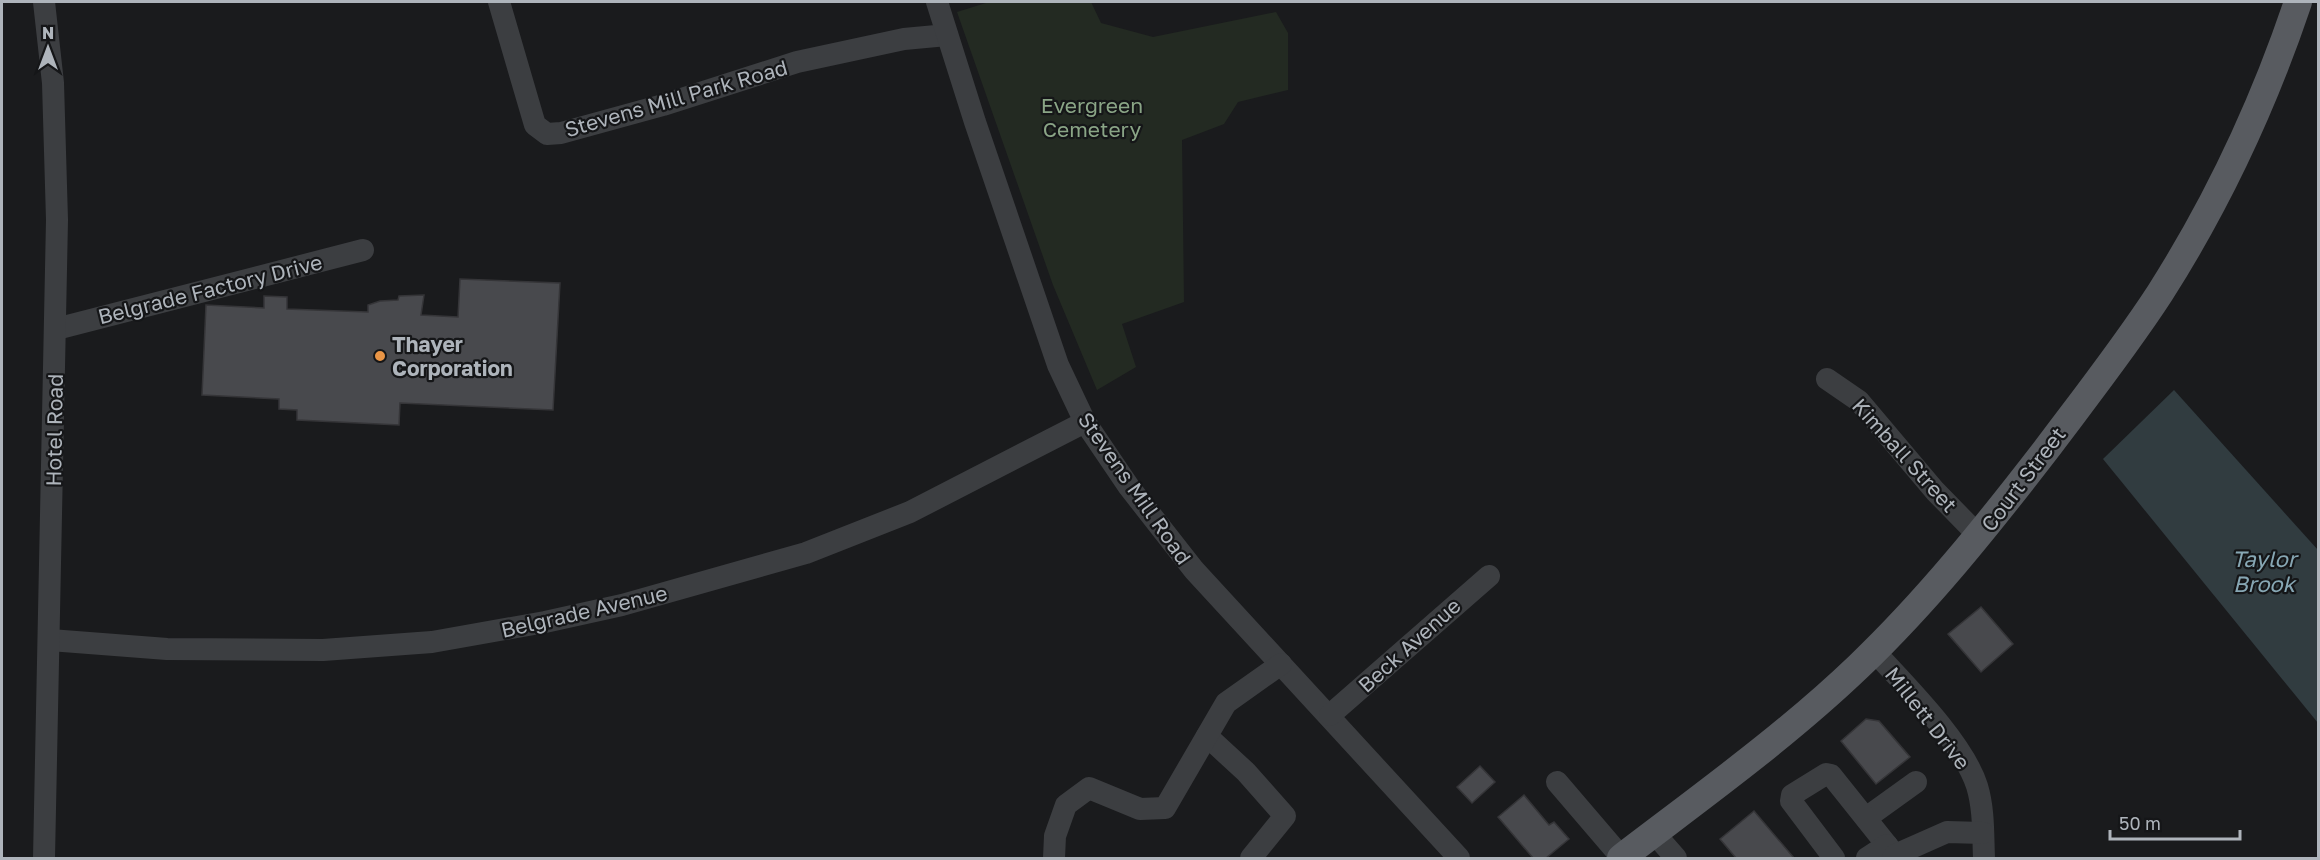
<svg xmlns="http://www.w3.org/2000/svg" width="2320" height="860" font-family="'Golos Text',sans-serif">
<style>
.green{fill:#232a22}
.water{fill:#313c40}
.building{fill:#48494d;stroke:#353538;stroke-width:1.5}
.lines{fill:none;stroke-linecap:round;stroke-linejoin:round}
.minor{stroke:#3c3e41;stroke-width:22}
.major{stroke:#585b60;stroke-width:28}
.poi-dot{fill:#e99546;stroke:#151618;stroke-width:2}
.labels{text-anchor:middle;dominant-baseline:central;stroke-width:4.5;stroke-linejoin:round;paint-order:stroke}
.street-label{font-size:21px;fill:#aeb4bb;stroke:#151618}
.park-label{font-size:21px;fill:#8aa586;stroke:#151618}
.poi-label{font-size:21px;font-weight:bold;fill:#aeb4bb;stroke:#151618;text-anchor:start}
.water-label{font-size:22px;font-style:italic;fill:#87a7b4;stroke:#151618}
</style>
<rect width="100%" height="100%" fill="#1a1b1d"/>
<path class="green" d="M989 2H1091L1101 23 1153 37 1276 12 1288 33V90L1238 102 1224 124 1182 140 1184 302 1122 324 1136 367 1097 390 1053 285 957 12Z"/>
<path class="water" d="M2174 390 2318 550V723L2103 459Z"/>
<g class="building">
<path d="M460 279 560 283 553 410 400 403 399 425 297 420V410L279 409V399L202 395 206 305 264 308V296L287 297V309L368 312V305L380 301 398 300 399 296 424 295 421 315 458 317Z"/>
<path d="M1981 607 2013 644 1981 672 1948 634Z"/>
<path d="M1866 719 1879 721 1910 757 1876 784 1841 741Z"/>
<path d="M1480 766 1495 782 1472 803 1457 787Z"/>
<path d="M1524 795 1549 825 1554 822 1569 839 1546 858H1533L1498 817Z"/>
<path d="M1754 811 1794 858H1736L1720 839Z"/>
</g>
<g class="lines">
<g class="minor">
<path d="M499 2 535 125 547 134 561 133 663 105 797 62 904 39 947 35"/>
<path d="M937 2 975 122 1058 365 1085 422 1129 487 1194 570 1459 858"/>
<path d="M56 329 363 250"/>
<path d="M1827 379 1859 401 1935 491 1979 536"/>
<path d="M50 640 167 649 323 650 432 642 545 622 622 605 806 553 910 512 1085 422"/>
<path d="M1874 651C1905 685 1963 742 1977 786 1984 809 1983 834 1984 858"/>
<path d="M1330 715 1489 576"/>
<path d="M1207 736 1246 772 1285 816 1251 858"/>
<path d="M1557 782 1622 858"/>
<path d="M1866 818 1916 782"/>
<path d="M1654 833 1676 858"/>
<path d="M44 858 57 220 53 83 44 2"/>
<path d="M1054 858 1055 836 1066 805 1089 788 1140 809 1165 808 1226 703 1281 664"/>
<path d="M1834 858 1791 801 1792 795 1826 774 1831 775 1895 855"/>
<path d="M1867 858 1887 845"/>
<path d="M1893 858 1895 855 1947 832 1983 833"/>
</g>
<path class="major" d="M1621 858C1702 796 1786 736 1859 666 1928 600 1987 526 2045 451 2084 399 2125 347 2160 293 2218 202 2264 103 2298 2"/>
</g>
<circle class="poi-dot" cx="380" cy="356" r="6"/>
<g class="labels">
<g class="street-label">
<text transform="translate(676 98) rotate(-16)">Stevens Mill Park Road</text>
<text transform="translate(210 289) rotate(-14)">Belgrade Factory Drive</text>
<text transform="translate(54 430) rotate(-89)">Hotel Road</text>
<text transform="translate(1905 455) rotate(48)">Kimball Street</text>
<text transform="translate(2023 479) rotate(-53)">Court Street</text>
<text transform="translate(1135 488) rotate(55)">Stevens Mill Road</text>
<text transform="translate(584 611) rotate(-13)">Belgrade Avenue</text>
<text transform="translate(1409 645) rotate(-42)">Beck Avenue</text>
<text transform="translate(1928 718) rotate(52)">Millett Drive</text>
</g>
<g class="park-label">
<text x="1092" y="105">Evergreen<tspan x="1092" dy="24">Cemetery</tspan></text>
</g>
<g class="poi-label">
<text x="392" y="344">Thayer<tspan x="392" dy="24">Corporation</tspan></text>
</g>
<g class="water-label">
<text x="2264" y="558">Taylor<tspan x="2264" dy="25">Brook</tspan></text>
</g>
</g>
<rect width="2320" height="860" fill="none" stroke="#aeb4bb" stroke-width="6"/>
<g transform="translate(48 48)" stroke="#151618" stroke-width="4.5" paint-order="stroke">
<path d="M0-4.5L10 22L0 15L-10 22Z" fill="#aeb4bb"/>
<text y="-9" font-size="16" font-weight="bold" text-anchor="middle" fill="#aeb4bb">N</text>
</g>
<path d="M2110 830v9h130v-9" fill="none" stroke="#aeb4bb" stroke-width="3"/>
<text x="2119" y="830" font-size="18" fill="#aeb4bb" stroke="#151618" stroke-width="4.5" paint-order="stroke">50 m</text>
</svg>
